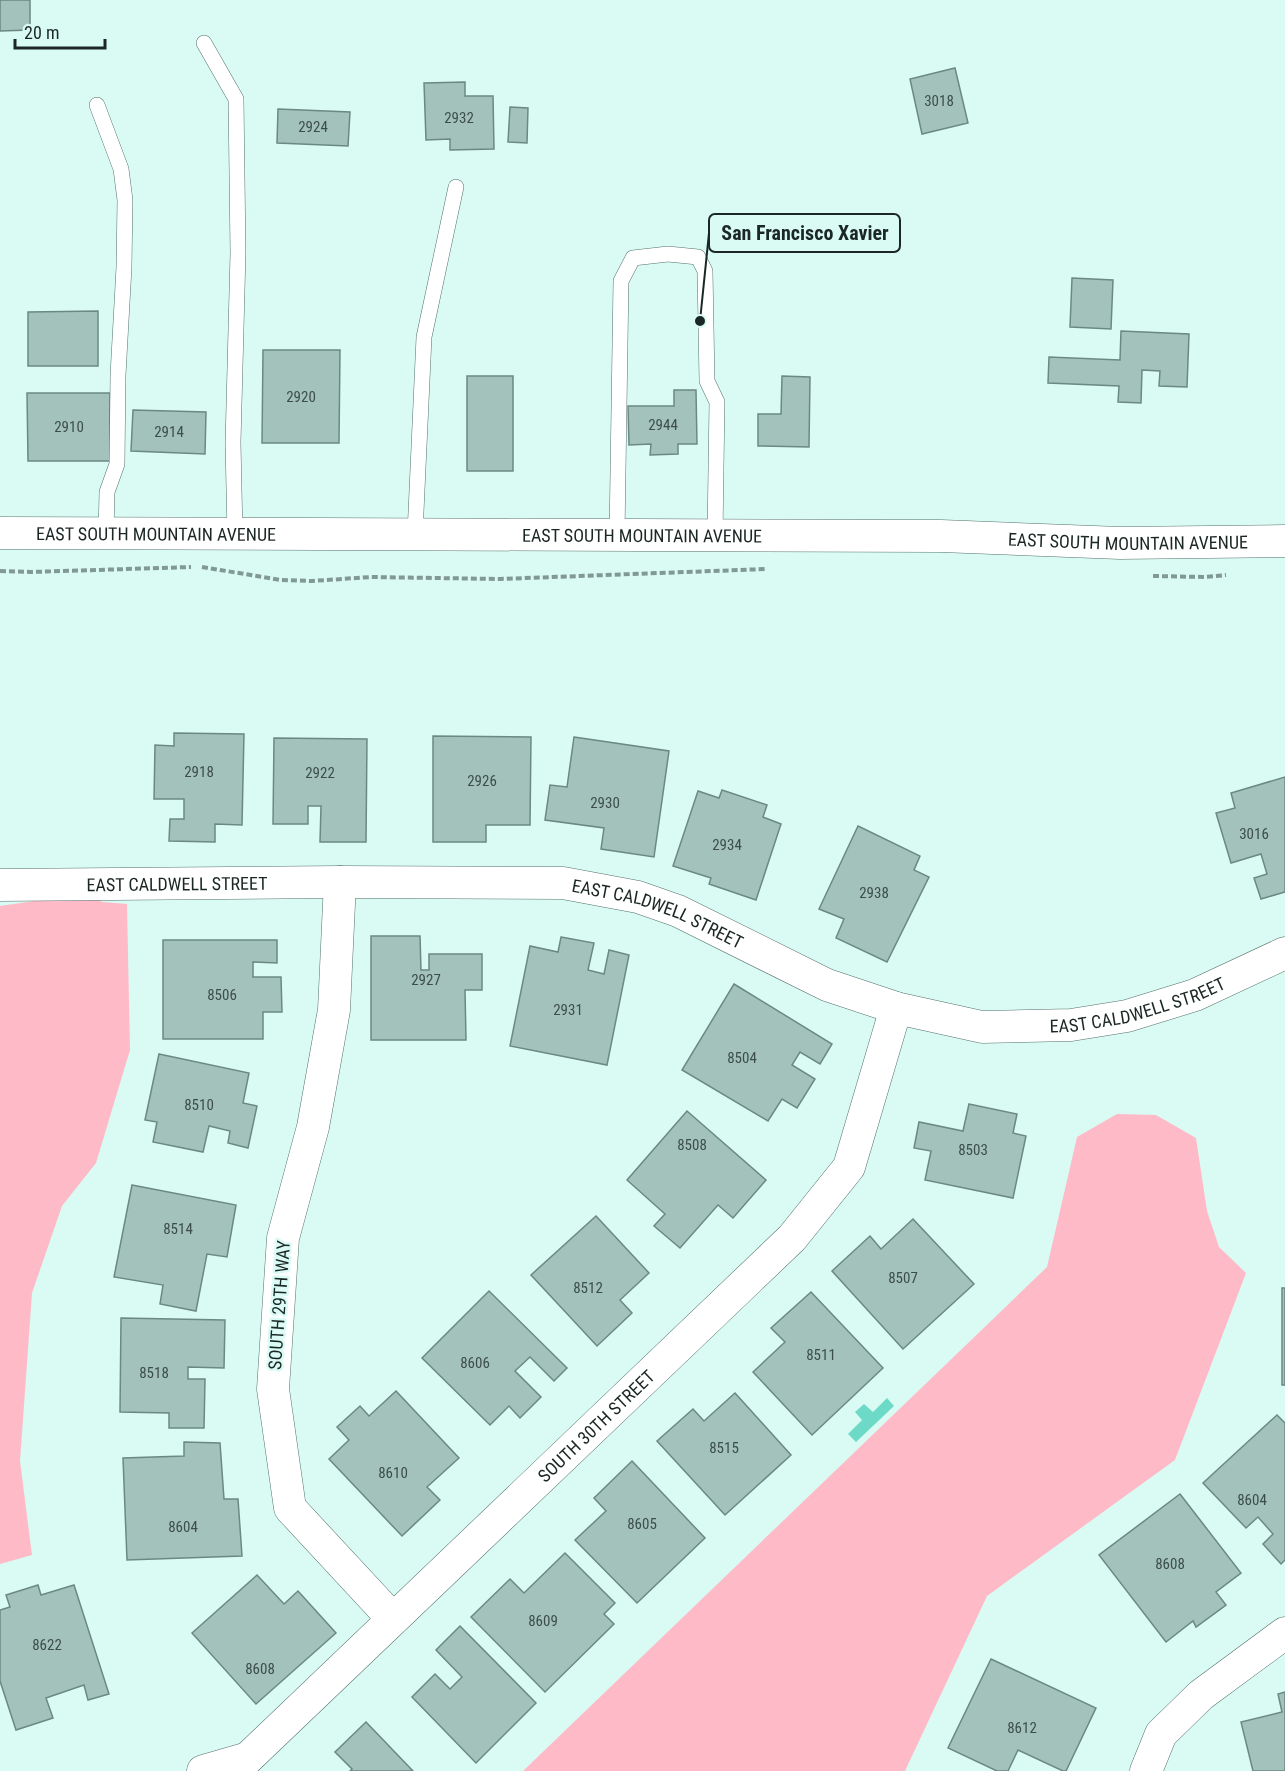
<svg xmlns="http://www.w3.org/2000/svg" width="1285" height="1771" font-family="'Roboto Condensed',sans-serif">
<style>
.green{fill:#febbc7}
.water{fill:#6ddac7}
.building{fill:#a3c2bb;stroke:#6b8982;stroke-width:1.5}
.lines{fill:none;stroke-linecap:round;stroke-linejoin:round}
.service-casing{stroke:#54716b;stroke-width:16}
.minor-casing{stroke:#54716b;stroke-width:33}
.path{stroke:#819894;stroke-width:4;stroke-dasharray:6 3;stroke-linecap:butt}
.service{stroke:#fff;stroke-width:15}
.minor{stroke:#fff;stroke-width:32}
.labels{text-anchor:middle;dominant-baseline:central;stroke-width:5;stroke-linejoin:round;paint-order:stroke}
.number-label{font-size:15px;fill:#3d4e4a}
.street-label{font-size:18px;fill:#1b2725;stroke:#dafbf4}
.leader{fill:none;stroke:#1b2725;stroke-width:2}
.callout-dot{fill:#1b2725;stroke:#dafbf4;stroke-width:2}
.callout{fill:#dafbf4;stroke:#1b2725;stroke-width:2}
.callout-label{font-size:20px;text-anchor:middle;font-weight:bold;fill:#1b2725}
</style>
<rect width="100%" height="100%" fill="#dafbf4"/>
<g class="green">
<path d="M41 896H93L102 902 127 904 130 1050 96 1163 62 1206 32 1293 20 1461 32 1555 0 1564V906L34 901Z"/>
<path d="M1117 1114 1156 1115 1196 1138 1207 1211 1219 1247 1246 1273 1175 1460 987 1596 905 1771H523L1047 1267 1077 1137Z"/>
</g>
<path class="water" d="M887 1398 894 1406 856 1442 848 1434 862 1420 855 1412 864 1404 873 1412Z"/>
<g class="building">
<path d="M0 0H30V30L0 31Z"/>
<path d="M955 68 968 123 922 134 910 79Z"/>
<path d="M465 82V96H493L494 149 450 150V139L426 140 424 83Z"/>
<path d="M510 107 528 108 527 143 508 142Z"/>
<path d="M278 109 350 112 348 146 277 143Z"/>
<path d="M1072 278 1113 280 1111 329 1070 327Z"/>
<path d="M98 311V366H28V312Z"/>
<path d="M1121 331 1189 334 1187 387 1159 386 1160 371 1142 370 1141 403 1118 402 1119 386 1048 383 1049 357 1120 360Z"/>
<path d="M263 350H340L339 443H262Z"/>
<rect x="467" y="376" width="46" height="95"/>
<path d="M782 376 810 377 809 447 758 446V414H781Z"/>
<path d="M674 390H696L697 444H678V454L650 455 651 444 629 445 628 406H674Z"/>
<path d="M27 393H110V461H28Z"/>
<path d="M133 410 206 412 205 454 131 451Z"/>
<path d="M174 733 244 734 242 825 215 824V842L169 841 170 819H184V799H154L155 745 174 746Z"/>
<path d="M433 736 531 737 530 825H486V842H433Z"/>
<path d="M574 737 669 751 654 857 601 849 604 828 545 820 550 785 567 787Z"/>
<path d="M274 738 367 739 366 842H320L321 806H308V824H273Z"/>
<path d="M1285 777V892L1261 899 1254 878 1267 874 1261 854 1231 863 1216 813 1235 808 1231 793Z"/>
<path d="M722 790 767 805 763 817 781 824 756 900 709 884 711 878 673 866 698 791 719 798Z"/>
<path d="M858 826 920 856 914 870 929 877 887 962 836 938 844 919 819 909Z"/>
<path d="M371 936H420L421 970H429V954H482V990H465L466 1040H371Z"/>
<path d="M561 937 594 943 588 970 604 974 609 950 629 955 607 1065 510 1046 530 946 558 952Z"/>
<path d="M163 940H277V963L253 962V977H281L282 1012H263V1039H163Z"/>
<path d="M734 984 832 1044 820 1064 800 1052 792 1065 815 1079 797 1108 782 1099 768 1121 682 1070Z"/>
<path d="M159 1054 249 1073 243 1103 257 1106 248 1148 228 1143 230 1131 209 1126 203 1152 153 1142 157 1122 145 1120Z"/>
<path d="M969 1104 1017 1114 1013 1133 1026 1136 1013 1198 925 1180 931 1151 914 1148 919 1122 963 1131Z"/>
<path d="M687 1111 766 1180 733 1218 718 1205 680 1248 654 1226 665 1214 627 1180Z"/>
<path d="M132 1185 236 1205 227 1257 207 1254 196 1311 160 1304 163 1285 114 1277Z"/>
<path d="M596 1216 649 1273 620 1300 632 1313 597 1346 531 1275Z"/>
<path d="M913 1219 974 1284 903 1349 832 1271 870 1236 881 1249Z"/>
<rect x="1282" y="1288" width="3" height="97"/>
<path d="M489 1291 567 1368 554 1381 530 1357 515 1371 541 1397 520 1418 509 1406 490 1425 422 1358Z"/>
<path d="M811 1292 883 1368 812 1435 753 1372 785 1342 771 1328Z"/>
<path d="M121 1318 225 1320 224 1368 188 1367V1379H205L204 1428H169V1413L120 1412Z"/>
<path d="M396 1391 459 1458 427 1487 440 1500 402 1536 329 1459 349 1440 337 1427 360 1406 369 1416Z"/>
<path d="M735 1393 791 1455 725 1515 657 1441 693 1409 704 1421Z"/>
<path d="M1277 1415 1285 1423V1560L1281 1564 1263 1544 1273 1534 1258 1517 1246 1528 1203 1483Z"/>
<path d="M184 1442 220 1443 224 1499H238L242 1556 127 1560 123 1458 184 1456Z"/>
<path d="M632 1461 705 1538 637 1603 575 1540 606 1511 594 1498Z"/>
<path d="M1180 1494 1241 1573 1216 1592 1226 1605 1196 1627 1193 1621 1166 1642 1099 1555Z"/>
<path d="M565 1553 615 1603 604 1614 614 1624 545 1692 471 1617 510 1579 524 1593Z"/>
<path d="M257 1575 284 1604 298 1591 336 1633 256 1704 192 1633Z"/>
<path d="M38 1585 41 1595 74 1585 109 1694 88 1700 84 1685 46 1698 53 1718 16 1730 0 1681V1610L10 1607 6 1595Z"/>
<path d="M460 1626 536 1703 476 1763 412 1697 435 1674 450 1689 462 1677 436 1650Z"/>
<path d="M991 1659 1096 1708 1066 1771H1063L1018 1750 1008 1771H997L948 1748Z"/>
<path d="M1285 1692V1771H1253L1241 1722 1282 1712 1278 1694Z"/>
<path d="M366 1722 413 1771H350L352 1769 335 1752Z"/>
</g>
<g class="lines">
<g class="service-casing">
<g id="service">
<path d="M204 43 236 99 238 253 233 443 235 534"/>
<path d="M97 105 121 169 125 200 124 267 118 375 117 464 107 492 106 534"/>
<path d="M415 534 424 337 456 187"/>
<path d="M617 535 621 281 633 258 668 254 698 257 705 271 707 381 717 402 715 535"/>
</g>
</g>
<g class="minor-casing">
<g id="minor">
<path id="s1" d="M0 533 941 536 1120 543 1285 541"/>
<path d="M340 882 334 1010 313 1127 283 1238 273 1389 290 1508 393 1619"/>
<path id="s2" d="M0 885 340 882 563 883 638 897 678 911 827 985 896 1008 982 1027 1071 1025 1127 1016 1195 995 1285 953"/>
<path id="s3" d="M203 1771 248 1758 792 1238 849 1167 896 1008"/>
<path d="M1146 1771 1161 1734 1201 1695 1285 1633"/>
</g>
</g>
<g class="path">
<path d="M202 567 281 580 312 581 371 577 500 579 766 569"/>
<path d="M0 571 31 572 191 567"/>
<path d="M1153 576 1205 577 1226 575"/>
</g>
<use href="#service" class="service"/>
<use href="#minor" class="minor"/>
</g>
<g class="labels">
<g class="number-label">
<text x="939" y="101">3018</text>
<text x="459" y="118">2932</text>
<text x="313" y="127">2924</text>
<text x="301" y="397">2920</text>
<text x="663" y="425">2944</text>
<text x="69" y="427">2910</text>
<text x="169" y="432">2914</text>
<text x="199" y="772">2918</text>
<text x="320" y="773">2922</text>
<text x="482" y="781">2926</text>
<text x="605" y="803">2930</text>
<text x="1254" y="834">3016</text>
<text x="727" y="845">2934</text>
<text x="874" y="893">2938</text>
<text x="426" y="980">2927</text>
<text x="222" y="995">8506</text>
<text x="568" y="1010">2931</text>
<text x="742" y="1058">8504</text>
<text x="199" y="1105">8510</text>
<text x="692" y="1145">8508</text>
<text x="973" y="1150">8503</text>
<text x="178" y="1229">8514</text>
<text x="903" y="1278">8507</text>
<text x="588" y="1288">8512</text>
<text x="821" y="1355">8511</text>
<text x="475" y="1363">8606</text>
<text x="154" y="1373">8518</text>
<text x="724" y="1448">8515</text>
<text x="393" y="1473">8610</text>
<text x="1252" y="1500">8604</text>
<text x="642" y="1524">8605</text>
<text x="183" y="1527">8604</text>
<text x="1170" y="1564">8608</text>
<text x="543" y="1621">8609</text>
<text x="47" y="1645">8622</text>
<text x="260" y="1669">8608</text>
<text x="1022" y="1728">8612</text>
</g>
<g class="street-label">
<text stroke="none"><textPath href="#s1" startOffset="156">EAST SOUTH MOUNTAIN AVENUE</textPath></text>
<text stroke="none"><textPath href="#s1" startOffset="642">EAST SOUTH MOUNTAIN AVENUE</textPath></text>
<text stroke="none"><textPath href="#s1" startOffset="1128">EAST SOUTH MOUNTAIN AVENUE</textPath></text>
<text stroke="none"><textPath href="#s2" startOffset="177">EAST CALDWELL STREET</textPath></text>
<text stroke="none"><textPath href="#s2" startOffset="663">EAST CALDWELL STREET</textPath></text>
<text stroke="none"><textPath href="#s2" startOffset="1167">EAST CALDWELL STREET</textPath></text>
<text transform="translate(279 1305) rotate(-86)">SOUTH 29TH WAY</text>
<text stroke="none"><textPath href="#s3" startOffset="528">SOUTH 30TH STREET</textPath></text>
</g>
</g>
<path class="leader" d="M700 321L709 233"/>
<circle class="callout-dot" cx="700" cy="321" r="6"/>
<rect class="callout" x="709" y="214" width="191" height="38" rx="6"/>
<g class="callout-label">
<text x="805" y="240">San Francisco Xavier</text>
</g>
<path d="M15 39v9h90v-9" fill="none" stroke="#1b2725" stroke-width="3"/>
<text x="24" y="39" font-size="18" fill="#1b2725" stroke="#dafbf4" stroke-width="4.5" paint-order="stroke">20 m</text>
</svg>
